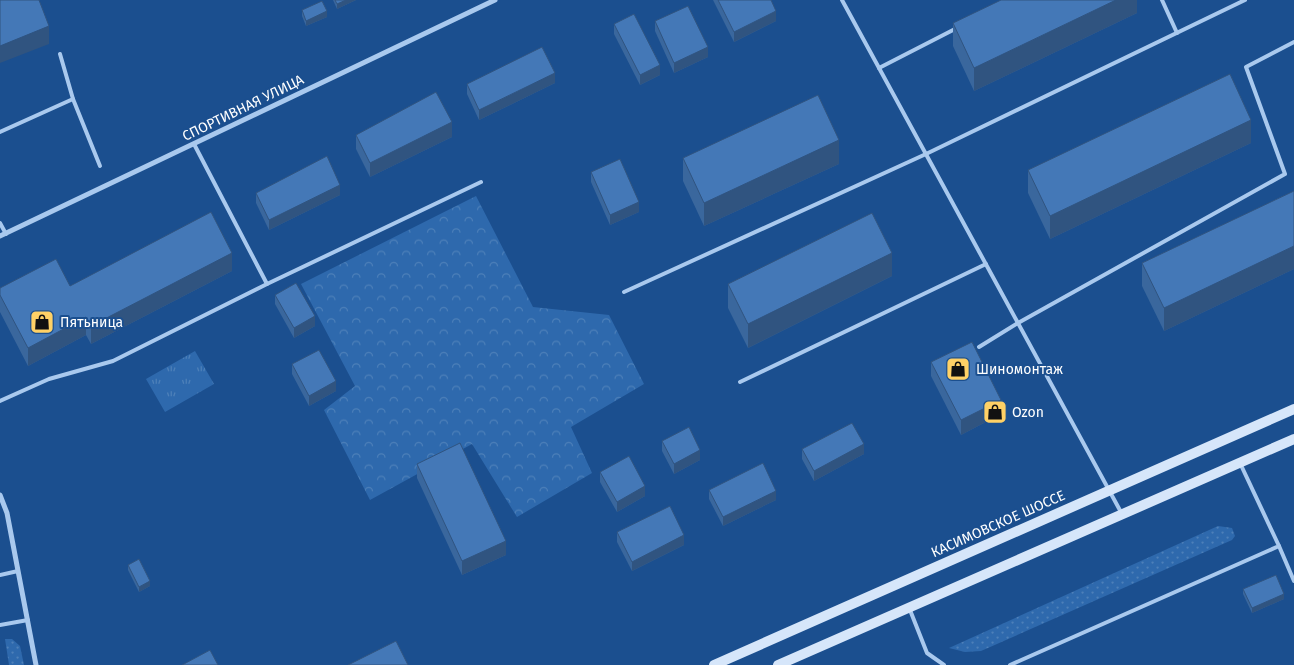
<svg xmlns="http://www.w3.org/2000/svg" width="1294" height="665" font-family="'Fira Sans',sans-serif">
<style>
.grass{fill:url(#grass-dots)}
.forest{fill:url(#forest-crowns)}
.park{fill:url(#park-tufts)}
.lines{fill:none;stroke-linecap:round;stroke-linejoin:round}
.lane{stroke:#a9c9ee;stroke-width:4}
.street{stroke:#a9c9ee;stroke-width:5}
.secondary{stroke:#d6e6fa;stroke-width:10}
.wall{fill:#3a679d}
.shaded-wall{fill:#305480}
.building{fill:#4478b7;stroke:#305480}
.labels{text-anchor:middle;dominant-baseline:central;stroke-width:4;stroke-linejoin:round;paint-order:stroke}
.street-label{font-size:14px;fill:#fff;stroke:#1b4f8f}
.poi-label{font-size:14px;fill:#fff;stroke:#1b4f8f;text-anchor:start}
</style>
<defs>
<pattern id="grass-dots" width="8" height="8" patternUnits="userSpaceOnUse" patternTransform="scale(1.25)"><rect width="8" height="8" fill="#2e69ad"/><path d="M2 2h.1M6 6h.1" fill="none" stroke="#4d80b9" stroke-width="1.8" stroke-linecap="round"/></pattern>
<pattern id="forest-crowns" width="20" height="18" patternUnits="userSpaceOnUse" patternTransform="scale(1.25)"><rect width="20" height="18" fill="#2e69ad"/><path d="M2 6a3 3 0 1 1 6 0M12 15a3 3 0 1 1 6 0" fill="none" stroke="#4d80b9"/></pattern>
<pattern id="park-tufts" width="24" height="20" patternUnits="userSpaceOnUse" patternTransform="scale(1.25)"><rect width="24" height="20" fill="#2e69ad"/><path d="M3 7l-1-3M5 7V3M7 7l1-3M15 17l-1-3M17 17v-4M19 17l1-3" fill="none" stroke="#4d80b9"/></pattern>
</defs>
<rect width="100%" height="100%" fill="#1b4f8f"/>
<g class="grass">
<path d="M1218 526 1232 528 1235 536 1232 540 981 651 965 652 949 648Z"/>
<path d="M5 639H12L20 646 24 665H9Z"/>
</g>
<path class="forest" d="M476 196 533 307 609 315 644 384 571 427 592 473 517 517 472 444 370 500 324 410 355 386 301 284Z"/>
<path class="park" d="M195 351 214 384 165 412 146 379Z"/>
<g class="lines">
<g class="lane">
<path d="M842 0 1122 514"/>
<path d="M1162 0 1177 33"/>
<path d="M879 68 955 29"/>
<path d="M73 99 100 166"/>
<path d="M0 132 73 99 60 54"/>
<path d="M0 223 6 234"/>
<path d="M267 284 481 182"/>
<path d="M624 292 926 154 1245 0"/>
<path d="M979 347 1018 323 1285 174 1246 67 1294 42"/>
<path d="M740 382 986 264"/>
<path d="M0 401 49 379 113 361 267 284 194 144"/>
<path d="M1279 546 1294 581"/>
<path d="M0 575 18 571"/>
<path d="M910 610 927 653 944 665"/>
<path d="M0 625 28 620"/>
<path d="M1010 665 1279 546 1240 463"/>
</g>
<g class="street">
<path d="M0 236 495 0"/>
<path d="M0 495 7 513 36 665"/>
</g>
<g class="secondary">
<path d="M714 665 1294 409"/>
<path d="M778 665 1294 439"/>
</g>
</g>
<g class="wall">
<path d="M333 0H356L337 9Z"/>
<path d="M713 0H771L776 21 734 42Z"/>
<path d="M1137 0V13L974 91 953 46V23Z"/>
<path d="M302 10 327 17 306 26 302 16Z"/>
<path d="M655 21 708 57 674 73 655 31Z"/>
<path d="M614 24 660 75 640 85 614 34Z"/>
<path d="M555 83 479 120 467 94V84Z"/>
<path d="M356 135 452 137 370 177 356 149Z"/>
<path d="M1251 143 1050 239 1028 193V170Z"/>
<path d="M683 158 839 164 704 226 683 181Z"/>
<path d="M591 172 639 212 610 225 591 182Z"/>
<path d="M1294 191V269L1164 331 1142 286V263Z"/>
<path d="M256 193 340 195 269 230 256 203Z"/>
<path d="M232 271 91 344 86 335 28 366 0 312V288L70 286Z"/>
<path d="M892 276 748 348 728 308V284Z"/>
<path d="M275 295 315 326 294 338 275 304Z"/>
<path d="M931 362 1001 414 961 435 931 376Z"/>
<path d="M292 364 336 391 309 406 292 374Z"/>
<path d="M662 441 700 460 674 474 662 451Z"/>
<path d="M802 449 864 454 814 481 802 459Z"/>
<path d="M417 464 506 555 462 575 417 478Z"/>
<path d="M600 472 645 496 617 512 600 482Z"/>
<path d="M709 490 776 500 723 526 709 499Z"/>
<path d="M617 532 684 545 632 571 617 542Z"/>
<path d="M128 565 150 586 139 592 128 570Z"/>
<path d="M1243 589 1284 599 1252 613 1243 594Z"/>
</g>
<g class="shaded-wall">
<path d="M346 0H356L337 9V4Z"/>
<path d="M1116 0H1137V13L974 91V68Z"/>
<path d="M327 11V17L306 26V21Z"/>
<path d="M776 11V21L734 42V32Z"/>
<path d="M49 26V44L0 63V46Z"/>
<path d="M708 47V57L674 73V63Z"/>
<path d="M660 65V75L640 85V75Z"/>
<path d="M555 73V83L479 120V110Z"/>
<path d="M1251 120V143L1050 239V216Z"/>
<path d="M452 122V137L370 177V163Z"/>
<path d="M839 140V164L704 226V203Z"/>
<path d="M340 185V195L269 230V220Z"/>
<path d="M639 202V212L610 225V215Z"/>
<path d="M1294 246V269L1164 331V308Z"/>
<path d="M232 253V271L91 344V326Z"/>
<path d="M892 253V276L748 348V324Z"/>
<path d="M315 316V326L294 338V328Z"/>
<path d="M86 317V335L28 366V348Z"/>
<path d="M336 381V391L309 406V396Z"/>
<path d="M1001 400V414L961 435V420Z"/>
<path d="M864 444V454L814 481V471Z"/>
<path d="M700 450V460L674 474V464Z"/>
<path d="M645 486V496L617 512V502Z"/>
<path d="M776 491V500L723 526V517Z"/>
<path d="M684 535V545L632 571V562Z"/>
<path d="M506 541V555L462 575V561Z"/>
<path d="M150 581V586L139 592V587Z"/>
<path d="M1284 594V599L1252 613V608Z"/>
</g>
<g class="building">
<path d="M0 0H39L49 26 0 46Z"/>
<path d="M335 0H346L337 4Z"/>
<path d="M718 0H771L776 11 734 32Z"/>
<path d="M1001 0H1116L974 68 953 23Z"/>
<path d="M322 1 327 11 306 21 302 10Z"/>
<path d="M688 6 708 47 674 63 655 21Z"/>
<path d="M634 14 660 65 640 75 614 24Z"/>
<path d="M542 47 555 73 479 110 467 84Z"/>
<path d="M1230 74 1251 120 1050 216 1028 170Z"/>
<path d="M436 92 452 122 370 163 356 135Z"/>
<path d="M818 95 839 140 704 203 683 158Z"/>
<path d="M327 156 340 185 269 220 256 193Z"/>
<path d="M620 159 639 202 610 215 591 172Z"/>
<path d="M1294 191V246L1164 308 1142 263Z"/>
<path d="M211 212 232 253 91 326 86 317 28 348 0 295V288L56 259 70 286Z"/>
<path d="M872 213 892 253 748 324 728 284Z"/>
<path d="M296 283 315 316 294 328 275 295Z"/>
<path d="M972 342 1001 400 961 420 931 362Z"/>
<path d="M319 350 336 381 309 396 292 364Z"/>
<path d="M852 423 864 444 814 471 802 449Z"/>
<path d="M689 427 700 450 674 464 662 441Z"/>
<path d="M460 443 506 541 462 561 417 464Z"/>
<path d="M629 456 645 486 617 502 600 472Z"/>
<path d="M763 463 776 491 723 517 709 490Z"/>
<path d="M670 506 684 535 632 562 617 532Z"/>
<path d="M139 559 150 581 139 587 128 565Z"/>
<path d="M1276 575 1284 594 1252 608 1243 589Z"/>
<path d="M396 641 408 665H348Z"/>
<path d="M210 650 218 665H182Z"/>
</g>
<defs>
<g id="shop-square" transform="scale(1.25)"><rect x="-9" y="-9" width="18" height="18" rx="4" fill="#ffd166" stroke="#1b4f8f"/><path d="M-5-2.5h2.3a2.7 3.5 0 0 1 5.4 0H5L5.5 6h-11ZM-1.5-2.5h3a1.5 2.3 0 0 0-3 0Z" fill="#111"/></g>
</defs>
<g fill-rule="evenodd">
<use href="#shop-square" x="42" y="322"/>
<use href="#shop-square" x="958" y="369"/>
<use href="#shop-square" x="995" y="412"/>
</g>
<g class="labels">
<g class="street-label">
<text transform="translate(243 108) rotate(-26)">СПОРТИВНАЯ УЛИЦА</text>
<text transform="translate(998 524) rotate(-24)">КАСИМОВСКОЕ ШОССЕ</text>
</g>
<g class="poi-label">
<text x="60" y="322">Пятьница</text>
<text x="976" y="369">Шиномонтаж</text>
<text x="1012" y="412">Ozon</text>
</g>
</g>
</svg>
